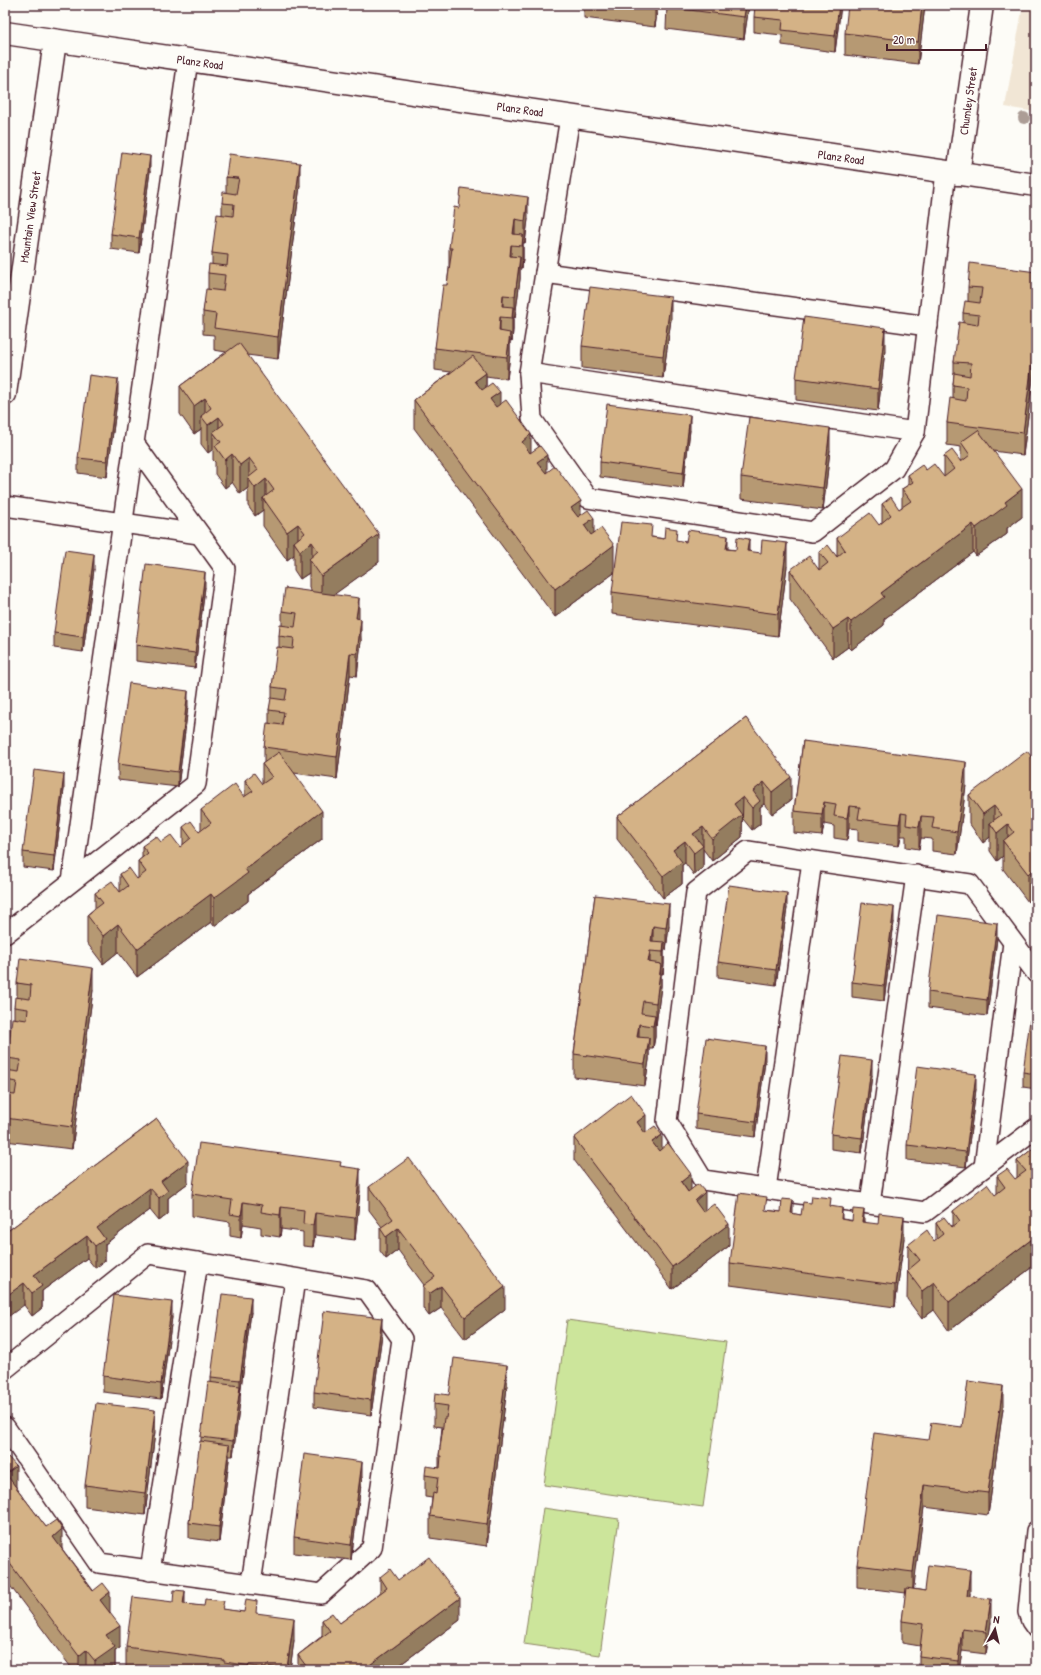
<svg xmlns="http://www.w3.org/2000/svg" width="1041" height="1675" font-family="'Patrick Hand',sans-serif">
<style>
.built{fill:#f1e6d5}
.green{fill:#cce59b;stroke:#8b8263}
.lines{fill:none;stroke-linecap:round;stroke-linejoin:round}
.service-casing{stroke:#4a1f2b;stroke-width:22}
.minor-casing{stroke:#4a1f2b;stroke-width:25}
.tertiary-casing{stroke:#4a1f2b;stroke-width:25}
.service{stroke:#fdfcf7;stroke-width:19}
.minor{stroke:#fdfcf7;stroke-width:22}
.tertiary{stroke:#fdfcf7;stroke-width:22}
.tree{fill:#ac9d96}
.wall{fill:#b69973;stroke:#4a1f2b}
.shaded-wall{fill:#947d5e;stroke:#4a1f2b}
.building{fill:#d4b286;stroke:#4a1f2b}
.labels{text-anchor:middle;dominant-baseline:central;stroke-width:3.5;stroke-linejoin:round;paint-order:stroke}
.street-label{font-size:12px;fill:#4a1f2b;stroke:#fdfcf7}
</style>
<rect width="100%" height="100%" fill="#fdfcf7"/>
<filter id="ink" filterUnits="userSpaceOnUse"><feTurbulence type="fractalNoise" baseFrequency=".025" numOctaves="2"/><feDisplacementMap in="SourceGraphic" scale="8" xChannelSelector="R" yChannelSelector="G"/><feConvolveMatrix kernelMatrix="1 2 1 2 8 2 1 2 1" color-interpolation-filters="sRGB"/></filter>
<g filter="url(#ink)">
<path class="built" d="M1023 5H1036V112L1005 107Z"/>
<g class="green">
<path d="M567 1320 726 1342 703 1507 544 1485Z"/>
<path d="M543 1508 619 1519 600 1655 524 1644Z"/>
</g>
<g class="lines">
<g class="service-casing">
<g id="service">
<path d="M570 117 529 373 532 419 588 498 813 532 894 469 915 432 946 172"/>
<path d="M545 273 928 326"/>
<path d="M529 373 915 432"/>
<path d="M5 506 199 534"/>
<path d="M72 881 134 443"/>
<path d="M5 934 196 784 225 569 134 443 188 60"/>
<path d="M1036 973 970 884 748 851 696 892 667 1121 703 1180 925 1212 1036 1128"/>
<path d="M984 1167 1013 943"/>
<path d="M766 1189 812 861"/>
<path d="M870 1204 916 875"/>
<path d="M5 1369 148 1254 367 1290 402 1339 372 1548 321 1594 99 1563 5 1427"/>
<path d="M1036 1531 1028 1612 1031 1621 1036 1628"/>
<path d="M150 1571 198 1262"/>
<path d="M251 1584 295 1279"/>
</g>
</g>
<g class="minor-casing">
<g id="minor">
<path d="M958 174 982 5"/>
<path d="M5 394 55 41"/>
</g>
</g>
<g class="tertiary-casing">
<path id="tertiary" d="M5 33 1036 185"/>
</g>
<use href="#service" class="service"/>
<use href="#minor" class="minor"/>
<use href="#tertiary" class="tertiary"/>
</g>
<circle class="tree" cx="1024" cy="118" r="6"/>
<g class="wall">
<path d="M517 5H529V7Z"/>
<path d="M584 5H658L655 27 584 18Z"/>
<path d="M667 5H749L744 39 666 29Z"/>
<path d="M841 5 835 52 782 45V35L754 32V17Z"/>
<path d="M925 5 918 64 845 55V33Z"/>
<path d="M150 171 139 253 111 249V234Z"/>
<path d="M226 177 300 185 278 359 247 355 379 562 334 594 359 619 361 641 357 676 350 675 337 779 294 773 322 839 248 894V901L214 926 211 922 137 977 118 952 103 964 87 943V915L95 908V893L120 892V874L137 879 138 878V861L142 858V846L161 842 180 847 183 845V827L199 832 201 830V810L244 797H245V780L262 784V764L264 763V747L269 723V710L272 698V687L279 647V636L282 625V611L312 591 309 587V573L300 579 294 570V555L287 560 263 526V510L255 516 248 506V488L240 494 232 482 225 488 215 474V462L213 460V449L208 453 201 444V429L194 434 180 414V386L226 352 214 350V335L203 334V312L208 289V273L212 264V253L222 214V203L226 192Z"/>
<path d="M459 208 528 219 525 243H523V258L522 268H520V279L515 318H513V330L512 341 510 340V355L507 379 486 376V387L500 404 531 453 581 515 594 533 614 573 555 617 414 428V400L451 372 435 370V348L447 285 449 269V248Z"/>
<path d="M1036 272V354L1023 455 993 451 1022 517 1007 528V534L976 556 973 552 884 619V625L851 650 848 647 833 658 790 599V570L819 569V552L837 556V538L879 525 882 522V504L899 509 902 507V489L908 485V475L926 470 944 477V456L961 461V447L947 445V423L953 399V385L954 375V362L963 323V313L968 301V287Z"/>
<path d="M671 319 663 378 582 368V346Z"/>
<path d="M885 350 878 411 796 400V378Z"/>
<path d="M118 394 107 477 78 473V458Z"/>
<path d="M690 430 683 488 600 477V462Z"/>
<path d="M830 450 823 510 741 499V477Z"/>
<path d="M652 537 728 549 749 551 787 566 778 636 612 614V592Z"/>
<path d="M94 569 83 652 54 648V633Z"/>
<path d="M205 587 195 668 136 661V645Z"/>
<path d="M188 706 178 787 118 780V764Z"/>
<path d="M746 718 791 800 772 814 764 804 760 807V824L752 830 743 819H742V837L712 861 703 849V868L694 875 685 863 682 865V884L663 898 617 839V817Z"/>
<path d="M803 741 966 785 957 854 932 851V839L921 838 919 849 906 847V836H901L899 846 858 841V829L849 828 847 840 834 838V826L824 824 822 836 794 833V811Z"/>
<path d="M1036 762V913L1035 912V896L1028 902 1003 869V856L997 861 990 851V837L983 843 969 823V795Z"/>
<path d="M64 789 54 871 23 867V852Z"/>
<path d="M595 895 669 926 666 950H664V964L663 974H661V986L656 1025 655 1024V1037L653 1048H649V1060L645 1086 574 1077V1054Z"/>
<path d="M787 908 776 985 718 977V962Z"/>
<path d="M894 922 884 1001 852 997V982Z"/>
<path d="M997 938 987 1016 928 1008V992Z"/>
<path d="M17 983 93 990 72 1149 5 1141V1072L7 1070V1058L14 1018V1007L17 997Z"/>
<path d="M1036 1021V1089L1023 1087V1072Z"/>
<path d="M765 1061 755 1137 696 1129V1114Z"/>
<path d="M872 1075 862 1153 831 1149V1134Z"/>
<path d="M976 1089 966 1167 907 1160V1145Z"/>
<path d="M157 1119 188 1183 168 1198V1214L159 1221 150 1210 105 1244V1261L95 1268 87 1258 42 1291V1308L32 1316 24 1305 5 1233Z"/>
<path d="M646 1132 662 1149 705 1210 729 1246 672 1289 574 1160V1138Z"/>
<path d="M1036 1146V1264L949 1331 934 1310 922 1319 907 1299 908 1245 934 1241 936 1240V1223L953 1226V1211L995 1195 997 1194V1176L1015 1179 1017 1178V1161Z"/>
<path d="M341 1166 360 1191 355 1240 315 1235 313 1247 303 1246V1232L281 1229 280 1237 261 1234V1227L243 1224 241 1238 230 1236V1222L192 1216V1194Z"/>
<path d="M369 1187 505 1309 465 1339 441 1308 429 1316 423 1308V1286L424 1285 398 1250 386 1259 380 1251V1228L382 1227 369 1210Z"/>
<path d="M831 1206 842 1219 864 1222 904 1238 895 1307 730 1285V1263L767 1210 801 1215Z"/>
<path d="M251 1312 240 1395V1401L233 1456H229V1460L219 1542 189 1538V1523L201 1441V1437L211 1382V1377Z"/>
<path d="M172 1317 161 1399 103 1392V1376Z"/>
<path d="M382 1334 371 1415 314 1407V1392Z"/>
<path d="M507 1387 487 1546 430 1538V1516L432 1498 425 1497V1475L439 1467V1456L442 1427 434 1426V1404L449 1395Z"/>
<path d="M1003 1408 988 1515 924 1507 913 1589 925 1591 970 1593V1596L991 1622 986 1654 962 1651 959 1670H919V1656L920 1646 902 1643V1621L906 1593 857 1587V1565L928 1440 962 1427Z"/>
<path d="M155 1432 145 1515 85 1507V1485Z"/>
<path d="M5 1460 16 1487 110 1613 120 1648 115 1651V1669L113 1670H73L5 1579Z"/>
<path d="M362 1477 351 1560 294 1553V1537Z"/>
<path d="M380 1577 398 1580 460 1620 393 1670H298V1655L322 1636V1620L340 1623 380 1593Z"/>
<path d="M185 1604 257 1614 294 1640 290 1670H133L126 1669V1647Z"/>
</g>
<g class="shaded-wall">
<path d="M655 5H658L655 27Z"/>
<path d="M746 5H749L744 39V17Z"/>
<path d="M839 5H841L835 52V36Z"/>
<path d="M922 5H925L918 64V42Z"/>
<path d="M150 156V171L139 253V238Z"/>
<path d="M300 163V185L278 359V337Z"/>
<path d="M528 197V219L525 243V221Z"/>
<path d="M515 219V241L513 234Z"/>
<path d="M523 235V258L522 268V246Z"/>
<path d="M511 245V267L510 256Z"/>
<path d="M520 257V279L515 318V296Z"/>
<path d="M503 295V317L502 306Z"/>
<path d="M671 297V319L663 378V356Z"/>
<path d="M513 307V330L512 341V318Z"/>
<path d="M500 317V339L499 331Z"/>
<path d="M885 328V350L878 411V389Z"/>
<path d="M1036 331V354L1023 455V433Z"/>
<path d="M510 333V355L507 379V357Z"/>
<path d="M486 373V401L475 381Z"/>
<path d="M118 379V394L107 477V461Z"/>
<path d="M500 392V420L490 399Z"/>
<path d="M205 398V420L201 416V429L194 434V406Z"/>
<path d="M690 415V430L683 488V473Z"/>
<path d="M219 417V440L213 432V449L208 453V425Z"/>
<path d="M830 428V450L823 510V488Z"/>
<path d="M531 434V462L522 442Z"/>
<path d="M232 454V482L225 488V460Z"/>
<path d="M547 455V483L537 462Z"/>
<path d="M249 458V480L248 478V488L240 494V465Z"/>
<path d="M266 479V503L263 498V510L255 516V488Z"/>
<path d="M1022 489V517L1007 528V534L976 556V528L1005 502Z"/>
<path d="M581 501V529L571 508Z"/>
<path d="M594 518V546L584 525Z"/>
<path d="M298 524V548L294 542V555L287 560V532Z"/>
<path d="M973 524V552L884 619V625L851 650V622L881 593Z"/>
<path d="M379 534V562L321 604V576Z"/>
<path d="M728 536V558L726 549Z"/>
<path d="M749 539V561L747 551Z"/>
<path d="M312 542V563L309 559V573L300 579V551Z"/>
<path d="M787 543V566L778 636V614Z"/>
<path d="M614 545V573L555 617V589Z"/>
<path d="M94 554V569L83 652V637Z"/>
<path d="M205 572V587L195 668V653Z"/>
<path d="M359 598V620L356 618Z"/>
<path d="M361 619V641L357 676V654Z"/>
<path d="M848 619V647L833 658V629Z"/>
<path d="M350 653V675L337 779V757Z"/>
<path d="M188 691V706L178 787V772Z"/>
<path d="M966 762V785L957 854V832Z"/>
<path d="M64 774V789L54 871V856Z"/>
<path d="M791 777V800L772 814V792Z"/>
<path d="M764 782V804L760 807V824L752 830V808L753 791Z"/>
<path d="M743 797 742 837 712 861V839L734 804Z"/>
<path d="M824 802V824L822 836V814Z"/>
<path d="M849 806V828L847 840V818Z"/>
<path d="M994 806V829L990 823V837L983 843V814Z"/>
<path d="M322 811V839L248 894V901L214 926V898L245 869Z"/>
<path d="M901 813V836L899 846V824Z"/>
<path d="M921 816V838L919 849V827Z"/>
<path d="M1008 824V847L1003 841V856L997 861V833Z"/>
<path d="M703 827V868L694 875 693 834Z"/>
<path d="M685 841V863L682 865V884L663 898V876L673 850Z"/>
<path d="M1036 867 1035 896 1028 902V874Z"/>
<path d="M787 893V908L776 985V970Z"/>
<path d="M211 894V922L137 977V949Z"/>
<path d="M669 904V926L666 950V928Z"/>
<path d="M894 907V922L884 1001V986Z"/>
<path d="M997 923V938L987 1016V1000Z"/>
<path d="M118 924V952L103 964V936Z"/>
<path d="M653 926V948L651 941Z"/>
<path d="M664 942V964L663 974V952Z"/>
<path d="M650 951V973L648 962Z"/>
<path d="M661 964V986L656 1025V1003Z"/>
<path d="M93 968V990L72 1149V1127Z"/>
<path d="M655 1015V1037L653 1048V1026Z"/>
<path d="M639 1024V1046L637 1037Z"/>
<path d="M649 1038V1060L645 1086V1064Z"/>
<path d="M765 1046V1061L755 1137V1122Z"/>
<path d="M872 1060V1075L862 1153V1138Z"/>
<path d="M976 1074V1089L966 1167V1152Z"/>
<path d="M646 1115V1137L637 1122Z"/>
<path d="M662 1135V1157L652 1142Z"/>
<path d="M188 1161V1183L168 1198V1214L159 1221V1198L161 1181Z"/>
<path d="M360 1169V1191L355 1240V1218Z"/>
<path d="M691 1174V1196L681 1182Z"/>
<path d="M150 1188V1210L105 1244V1261L95 1268V1246L97 1228Z"/>
<path d="M705 1192V1215L695 1223V1201Z"/>
<path d="M793 1200V1222L791 1213Z"/>
<path d="M243 1202V1224L241 1238V1216Z"/>
<path d="M281 1207V1229L280 1237V1215Z"/>
<path d="M842 1208V1230L841 1219Z"/>
<path d="M864 1210V1232L862 1222Z"/>
<path d="M315 1213V1235L313 1247V1225Z"/>
<path d="M904 1216V1238L895 1307V1285Z"/>
<path d="M729 1224V1246L672 1289V1267Z"/>
<path d="M398 1228V1250L386 1259V1237Z"/>
<path d="M87 1236V1258L42 1291V1308L32 1316V1293L34 1275Z"/>
<path d="M1036 1236V1264L949 1331V1302Z"/>
<path d="M934 1282V1310L922 1319V1291Z"/>
<path d="M24 1283V1305L5 1319V1297Z"/>
<path d="M441 1286V1308L429 1316V1294Z"/>
<path d="M505 1287V1309L465 1339V1317Z"/>
<path d="M251 1297V1312L240 1395V1380Z"/>
<path d="M172 1302V1317L161 1399V1384Z"/>
<path d="M382 1318V1334L371 1415V1400Z"/>
<path d="M507 1365V1387L487 1546V1524Z"/>
<path d="M240 1386V1401L233 1456V1441Z"/>
<path d="M1003 1386V1408L988 1515V1493Z"/>
<path d="M155 1410V1432L145 1515V1493Z"/>
<path d="M229 1445V1460L219 1542V1527Z"/>
<path d="M362 1462V1477L351 1560V1545Z"/>
<path d="M16 1466V1488L6 1474Z"/>
<path d="M924 1485V1507L913 1594V1572Z"/>
<path d="M62 1529V1551L53 1537Z"/>
<path d="M970 1570V1593L967 1618V1596Z"/>
<path d="M185 1591V1613L183 1604Z"/>
<path d="M110 1592V1615L100 1600Z"/>
<path d="M460 1598V1620L393 1670H363Z"/>
<path d="M991 1599V1622L986 1654V1632Z"/>
<path d="M294 1618V1640L290 1670H287Z"/>
<path d="M120 1626V1648L115 1651V1669L113 1670H95V1661L106 1635Z"/>
<path d="M962 1629V1651L959 1670H958V1661Z"/>
<path d="M86 1650V1670H79V1656Z"/>
</g>
<g class="building">
<path d="M667 5H746L744 17 666 7Z"/>
<path d="M755 5H839L835 36 782 30 783 20 754 17Z"/>
<path d="M848 5H922L918 42 845 33Z"/>
<path d="M122 152 150 156 139 238 111 234Z"/>
<path d="M229 154 300 163 278 337 214 328 216 314 203 312 206 289 223 291 225 275 208 273 209 264 227 266 228 255 212 253 217 214 233 216 234 204 222 203 223 192 236 194 239 178 226 177Z"/>
<path d="M461 188 528 197 525 221 515 219 513 234 523 235 522 246 511 245 510 256 520 257 515 296 503 295 502 306 513 307 512 318 500 317 499 331 510 333 507 357 435 348 443 285H447L452 248H449L454 207 459 208Z"/>
<path d="M970 263 1036 272V331L1023 433 947 423 950 398 966 401 967 387 953 385 954 373 970 376 971 363 954 362 959 322 978 325 979 315 963 313 965 301 980 303 982 288 968 287Z"/>
<path d="M590 287 671 297 663 356 582 346Z"/>
<path d="M804 317 885 328 878 389 796 378Z"/>
<path d="M239 343 379 534 321 576 309 559 318 551 312 542 300 551 294 542 305 533 298 524 287 532 263 498 274 490 266 479 255 488 248 478 258 470 249 458 240 465 232 454 225 460 215 446 221 442 213 432 224 424 219 417 208 425 201 416 211 408 205 398 194 406 180 386Z"/>
<path d="M473 356 486 373 475 381 482 390 492 383 500 392 490 399 496 407 506 400 531 434 522 442 530 453 540 446 547 455 537 462 546 473 555 466 581 501 571 508 578 517 588 510 594 518 584 525 591 535 601 528 614 545 555 589 414 400Z"/>
<path d="M89 375 118 379 107 461 78 458Z"/>
<path d="M607 404 690 415 683 473 600 462Z"/>
<path d="M749 417 830 428 823 488 741 477Z"/>
<path d="M978 430 1022 489 1005 502 1007 505 976 528 973 524 881 593 884 597 851 622 848 619 833 629 790 570 809 556 819 570 828 563 819 552 828 545 837 557 845 550 837 538 870 513 879 525 891 515 882 504 891 497 899 509 911 501 902 489 913 482 908 475 922 465 926 470 934 464 944 477 954 469 944 456 952 450 961 462 970 455 961 442Z"/>
<path d="M621 522 652 525 651 537 664 539 665 527 677 529 676 540 686 542 688 530 728 536 726 549 736 550 737 537 749 539 747 551 761 553 762 540 787 543 778 614 612 592Z"/>
<path d="M65 550 94 554 83 637 54 633Z"/>
<path d="M146 564 205 572 195 653 136 645Z"/>
<path d="M285 588 359 598 356 618 361 619 357 654 350 653 337 757 264 747 267 723 282 725 284 712 269 710 271 698 285 700 287 689 272 687 277 647 293 649 294 638 279 636 280 625 295 627 297 613 282 611Z"/>
<path d="M129 683 188 691 178 772 118 764Z"/>
<path d="M746 718 791 777 772 792 764 782 753 791 760 801 752 808 743 797 734 804 742 815 712 839 703 827 693 834 703 846 694 853 685 841 673 850 682 862 663 876 617 817Z"/>
<path d="M803 741 966 762 957 832 932 828 934 817 921 816 919 827 906 825 907 814 901 813 899 824 858 819 860 807 849 806 847 818 834 816 836 804 824 802 822 814 794 811Z"/>
<path d="M1027 751 1036 762V867L1028 874 1003 841 1014 832 1008 824 997 833 990 823 1001 815 994 806 983 814 969 795Z"/>
<path d="M279 752 322 811 245 869 248 873 214 898 211 894 137 949 118 924 103 936 87 915 103 903 95 893 112 881 120 892 128 886 120 874 129 868 137 879 146 872 138 861 148 853 142 846 156 836 161 842 171 835 180 847 191 838 183 827 191 821 199 832 211 823 201 810 235 784 244 797 253 791 245 780 254 773 262 784 272 777 262 764Z"/>
<path d="M34 770 64 774 54 856 23 852Z"/>
<path d="M729 885 787 893 776 970 718 962Z"/>
<path d="M595 895 669 904 666 928 653 926 651 941 664 942 663 952 650 951 648 962 661 964 656 1003 643 1001 641 1013 655 1015 653 1026 639 1024 637 1037 649 1038 645 1064 574 1054Z"/>
<path d="M862 903 894 907 884 986 852 982Z"/>
<path d="M938 915 997 923 987 1000 928 992Z"/>
<path d="M20 958 93 968 72 1127 5 1118V1094L15 1095 17 1082 5 1080V1070L19 1072 21 1060 7 1058 12 1018 27 1020 28 1009 14 1007 15 997 30 999 31 985 17 983Z"/>
<path d="M1030 1020 1036 1021V1074L1023 1072Z"/>
<path d="M706 1038 765 1046 755 1122 696 1114Z"/>
<path d="M842 1056 872 1060 862 1138 831 1134Z"/>
<path d="M917 1066 976 1074 966 1152 907 1145Z"/>
<path d="M631 1094 646 1115 637 1122 645 1133 655 1126 662 1135 652 1142 659 1151 668 1143 691 1174 681 1182 688 1192 698 1184 705 1192 695 1201 703 1212 714 1204 729 1224 672 1267 574 1138Z"/>
<path d="M157 1119 188 1161 161 1181 168 1191 159 1198 150 1188 97 1228 105 1239 95 1246 87 1236 34 1275 42 1286 32 1293 24 1283 5 1297V1233Z"/>
<path d="M199 1143 341 1162 340 1166 360 1169 355 1218 315 1213 313 1225 303 1224 304 1210 281 1207 280 1215 261 1212 262 1205 243 1202 241 1216 230 1214 232 1200 192 1194Z"/>
<path d="M1036 1146V1236L949 1302 934 1282 922 1291 907 1271 920 1260 908 1245 927 1230 934 1241 943 1234 936 1223 944 1217 952 1227 960 1221 953 1211 987 1184 995 1195 1005 1187 997 1176 1007 1169 1015 1179 1026 1171 1017 1161Z"/>
<path d="M409 1158 505 1287 465 1317 441 1286 429 1294 423 1286 435 1277 398 1228 386 1237 380 1228 393 1219 369 1187Z"/>
<path d="M739 1193 767 1197 765 1210 781 1212 782 1199 793 1200 791 1213 801 1215 803 1202 811 1203 812 1196 831 1198 830 1206 842 1208 841 1219 852 1221 853 1209 864 1210 862 1222 878 1224 879 1213 904 1216 895 1285 730 1263Z"/>
<path d="M222 1294 251 1297 240 1380 211 1377Z"/>
<path d="M114 1295 172 1302 161 1384 103 1376Z"/>
<path d="M324 1311 382 1318 371 1400 314 1392Z"/>
<path d="M454 1358 507 1365 487 1524 430 1516 433 1493 436 1494 438 1477 425 1475 426 1466 440 1468 441 1456H439L444 1418H446L448 1406 434 1404 435 1393 449 1395Z"/>
<path d="M968 1381 1003 1386 988 1493 924 1485 913 1572 857 1565 874 1433 928 1440 931 1423 962 1427Z"/>
<path d="M208 1382 240 1386 233 1441 201 1437Z"/>
<path d="M96 1403 155 1410 145 1493 85 1485Z"/>
<path d="M200 1441 229 1445 219 1527 189 1523Z"/>
<path d="M304 1454 362 1462 351 1545 294 1537Z"/>
<path d="M8 1457 16 1466 6 1474 46 1527 56 1520 62 1529 53 1537 93 1591 103 1583 110 1592 100 1600 120 1626 106 1635 115 1647 95 1661 86 1650 79 1656 5 1557V1460Z"/>
<path d="M429 1557 460 1598 363 1670H309L298 1655 330 1631 322 1620 332 1613 340 1623 387 1588 380 1577 390 1569 398 1580Z"/>
<path d="M928 1565 970 1570 967 1596 991 1599 986 1632 962 1629 958 1661 919 1656 923 1624 902 1621 906 1588 925 1591Z"/>
<path d="M174 1590 185 1591 183 1604 204 1606 205 1599 224 1601 222 1609 244 1612 246 1599 257 1601 256 1613 294 1618 287 1668 266 1666V1668L224 1662V1660L126 1647 133 1597 173 1602Z"/>
</g>
</g>
<g class="labels">
<g class="street-label">
<text transform="translate(200 62) rotate(8)">Planz Road</text>
<text transform="translate(968 101) rotate(-82)">Chumley Street</text>
<text transform="translate(520 109) rotate(8)">Planz Road</text>
<text transform="translate(841 157) rotate(8)">Planz Road</text>
<text transform="translate(30 217) rotate(-82)">Mountain View Street</text>
</g>
</g>
<rect width="1041" height="1675" fill="none" stroke="#fdfcf7" stroke-width="20"/>
<rect x="10" y="10" width="1021" height="1655" fill="none" stroke="#4a1f2b" stroke-width="1.5" filter="url(#ink)"/>
<g transform="translate(995 1629) rotate(8)" stroke="#fdfcf7" stroke-width="3" paint-order="stroke">
<path d="M0-3L7 15L0 10L-7 15Z" fill="#4a1f2b"/>
<text y="-6" font-size="11" font-weight="bold" text-anchor="middle" fill="#4a1f2b">N</text>
</g>
<path d="M887 44v6h99v-6" fill="none" stroke="#4a1f2b" stroke-width="2"/>
<text x="893" y="44" font-size="12" fill="#4a1f2b" stroke="#fdfcf7" stroke-width="3" paint-order="stroke">20 m</text>
</svg>
